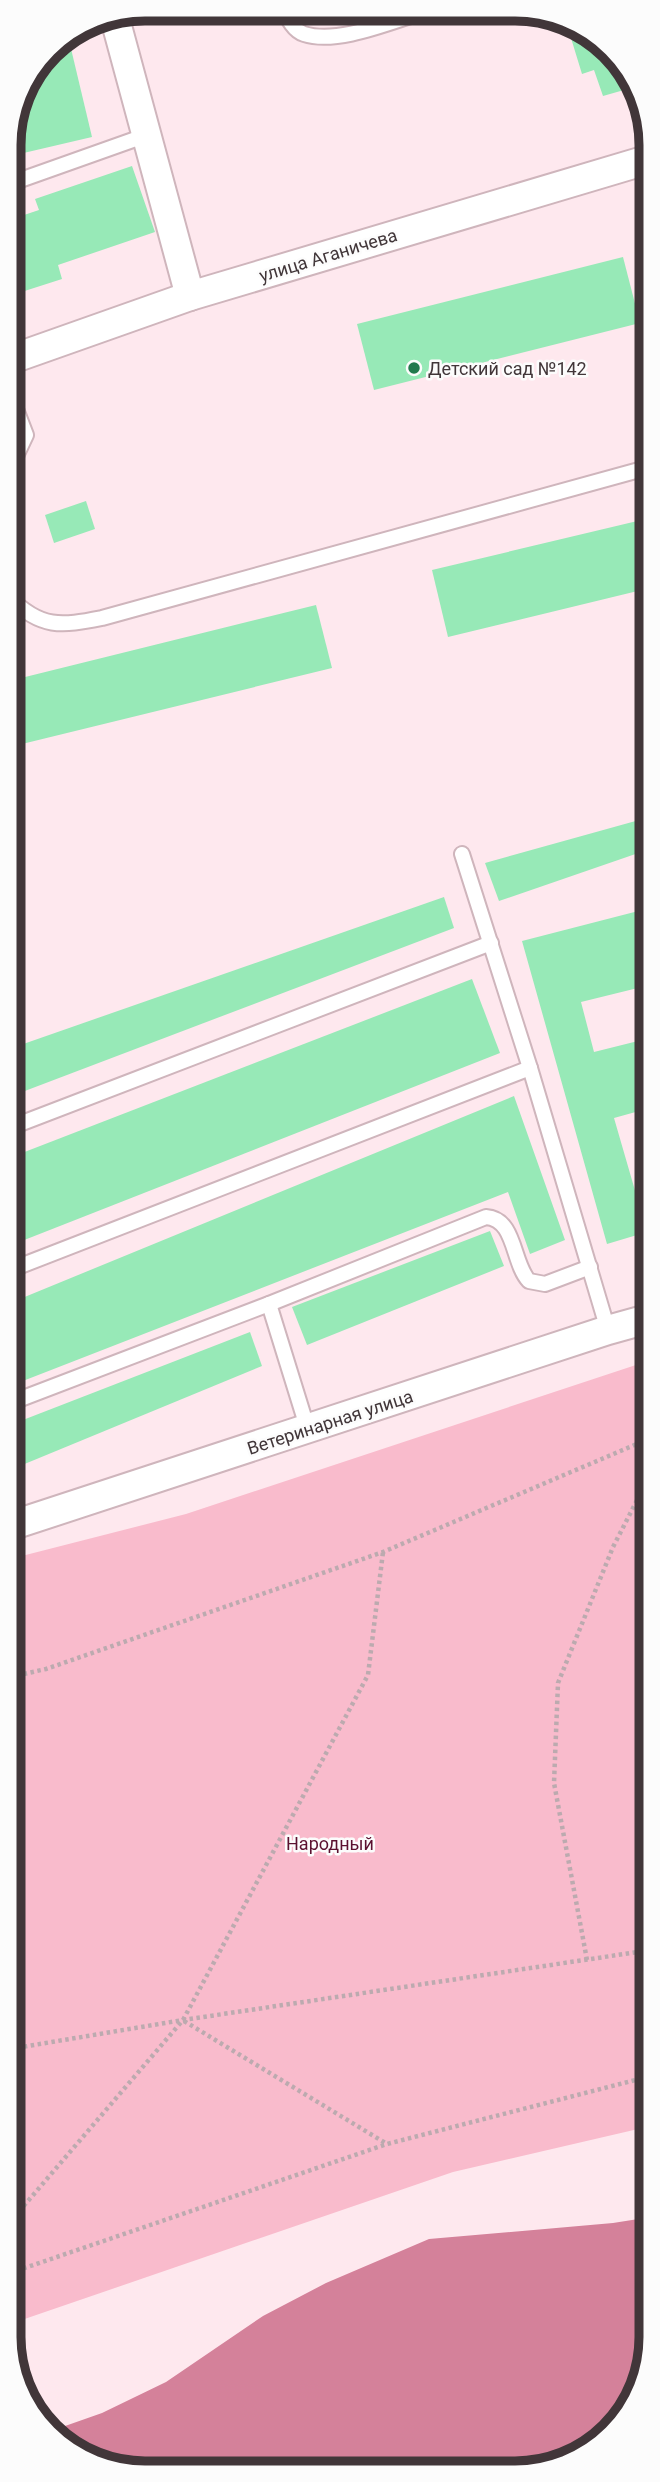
<svg xmlns="http://www.w3.org/2000/svg" width="660" height="2482" font-family="Roboto,sans-serif">
<style>
.green{fill:#f9bbcc}
.water{fill:#d4819a}
.building{fill:#97e9b7}
.lines{fill:none;stroke-linecap:round;stroke-linejoin:round}
.service-casing{stroke:#cfb5bc;stroke-width:18}
.minor-casing{stroke:#cfb5bc;stroke-width:32}
.path{stroke:#bcaaaf;stroke-width:4.5;stroke-dasharray:3.5 3.5;stroke-linecap:butt}
.service{stroke:#fff;stroke-width:14}
.minor{stroke:#fff;stroke-width:28}
.poi-dot{fill:#22794d;stroke:#fcfcfc;stroke-width:2.5}
.labels{text-anchor:middle;dominant-baseline:central;stroke-width:5;stroke-linejoin:round;paint-order:stroke}
.street-label{font-size:18px;fill:#413639;stroke:#fcfcfc}
.poi-label{font-size:18px;fill:#413639;stroke:#fcfcfc;text-anchor:start}
.park-label{font-size:18px;fill:#5b1130;stroke:#fcfcfc}
.rim{fill:none;stroke:#413639;stroke-width:9}
</style>
<rect width="100%" height="100%" fill="#fee8ee"/>
<path class="green" d="M651 1360V2126L453 2172 10 2324V1559L186 1514Z"/>
<path class="water" d="M651 2217V2346L617 2427 534 2472 118 2471 48 2432 102 2413 166 2382 263 2316 326 2283 429 2239 613 2223Z"/>
<g class="building">
<path d="M567 25 612 49 631 88 603 96 594 70 582 74Z"/>
<path d="M68 36 92 137 15 155 10 132 19 92 49 48Z"/>
<path d="M132 166 155 232 58 265 62 279 9 296V220L39 210 35 199Z"/>
<path d="M623 257 640 323 374 390 357 324Z"/>
<path d="M86 501 95 529 54 543 45 515Z"/>
<path d="M650 518V588L448 637 432 570Z"/>
<path d="M316 605 332 668 22 744 9 690V681Z"/>
<path d="M650 817V849L499 901 485 863Z"/>
<path d="M444 897 454 928 9 1097V1049Z"/>
<path d="M650 908V985L581 1002 594 1052 650 1038V1080L646 1081 650 1108 614 1118 647 1232 607 1244 522 941Z"/>
<path d="M472 979 500 1053 9 1246V1158Z"/>
<path d="M514 1096 565 1240 530 1254 508 1192 10 1386V1303Z"/>
<path d="M490 1231 504 1266 307 1345 292 1307Z"/>
<path d="M250 1332 262 1366 10 1470V1425Z"/>
</g>
<g class="lines">
<g class="service-casing">
<g id="service">
<path d="M284 10C288 19 294 31 304 34 338 45 392 21 426 11"/>
<path d="M9 184 147 135"/>
<path d="M9 391 26 435 9 471"/>
<path d="M9 597C41 629 61 626 102 618L650 467"/>
<path d="M462 854 530 1068 608 1330"/>
<path d="M9 1128 491 943"/>
<path d="M10 1270 530 1068"/>
<path d="M269 1304 308 1430"/>
<path d="M10 1403 269 1304 486 1217C516 1219 512 1263 529 1281L545 1284 590 1267"/>
</g>
</g>
<g class="minor-casing">
<g id="minor">
<path d="M114 15 190 296"/>
<path d="M9 360 190 296 650 159"/>
<path d="M10 1526 608 1330 651 1318"/>
</g>
</g>
<g class="path">
<path d="M10 1677 46 1669 383 1552 651 1438"/>
<path d="M587 1960 554 1783 558 1683 613 1547 651 1473"/>
<path d="M184 2021 387 2144"/>
<path d="M10 2049 183 2020 651 1950"/>
<path d="M10 2222 183 2020 368 1675 383 1552"/>
<path d="M10 2273 387 2144 651 2076"/>
</g>
<use href="#service" class="service"/>
<use href="#minor" class="minor"/>
</g>
<circle class="poi-dot" cx="414" cy="368" r="7"/>
<g class="labels">
<g class="street-label">
<text transform="translate(328 255) rotate(-17)">улица Аганичева</text>
<text transform="translate(330 1422) rotate(-18)">Ветеринарная улица</text>
</g>
<g class="poi-label">
<text x="428" y="368">Детский сад №142</text>
</g>
<g class="park-label">
<text x="330" y="1843">Народный</text>
</g>
</g>
<path d="M0 0H660V2482H0ZM145 21H515A124 124 0 0 1 639 145V2337A124 124 0 0 1 515 2461H145A124 124 0 0 1 21 2337V145A124 124 0 0 1 145 21Z" fill="#fcfcfc" fill-rule="evenodd"/>
<path class="rim" d="M145 21H515A124 124 0 0 1 639 145V2337A124 124 0 0 1 515 2461H145A124 124 0 0 1 21 2337V145A124 124 0 0 1 145 21Z"/>
</svg>
